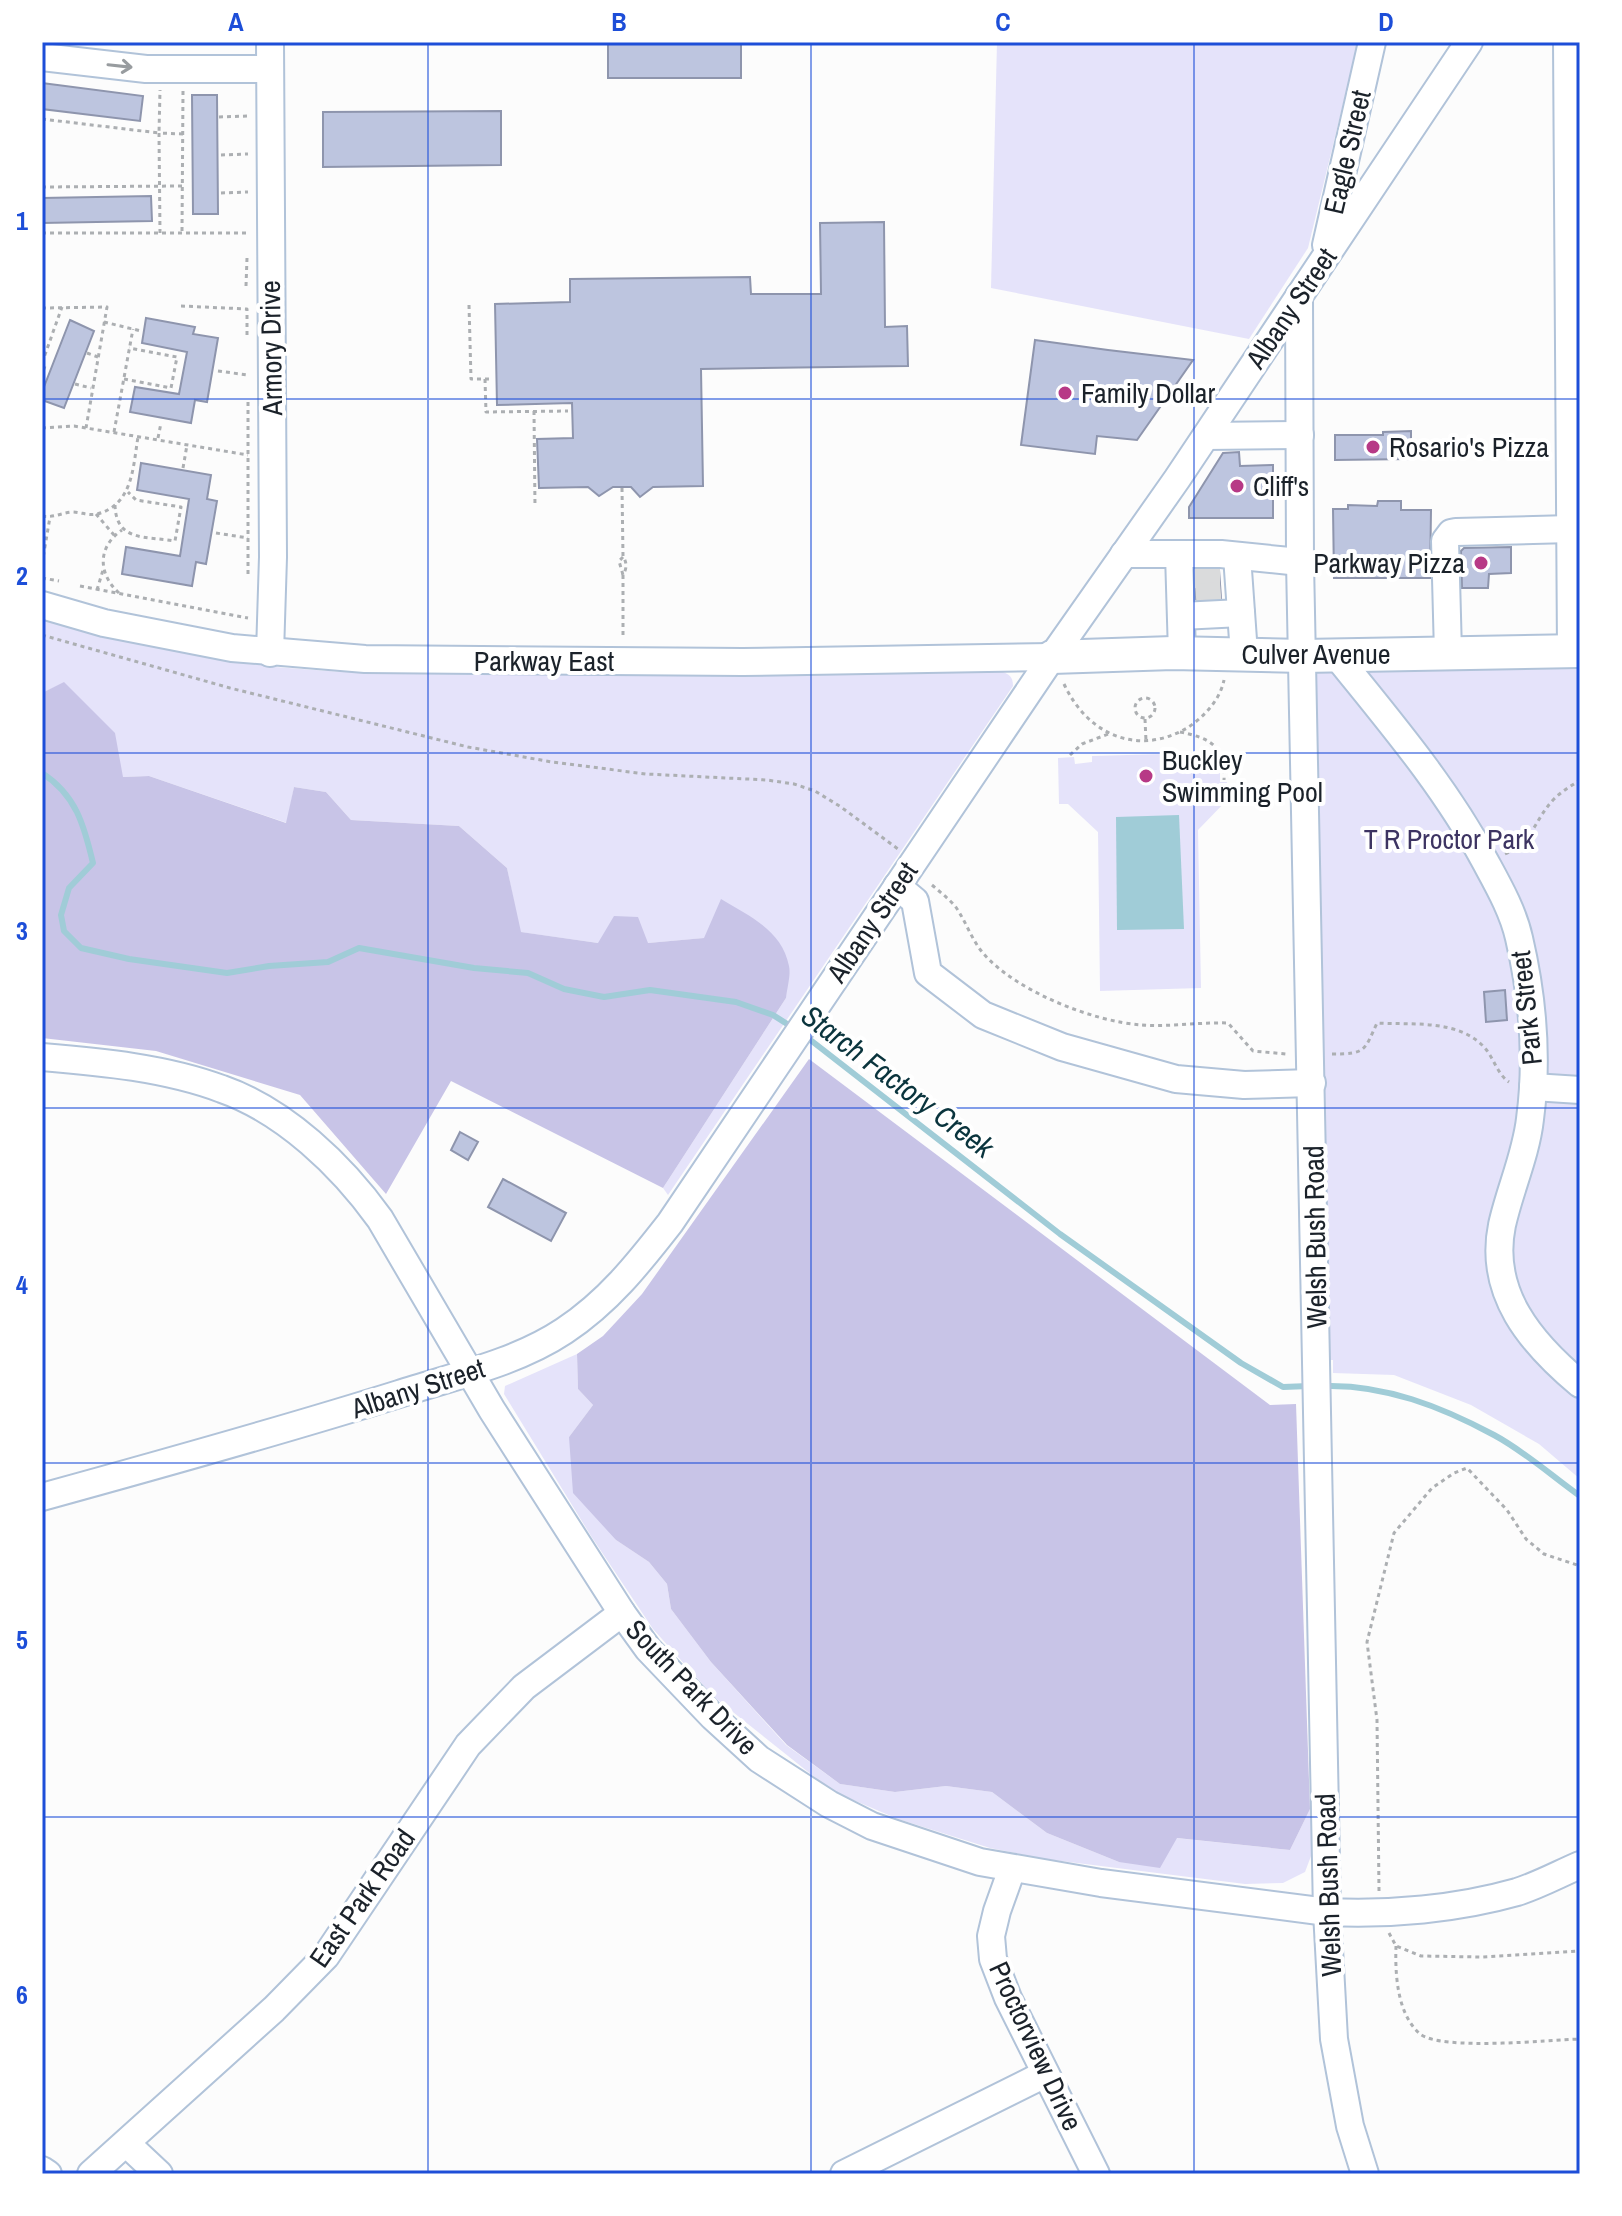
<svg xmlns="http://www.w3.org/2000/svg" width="1622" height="2216" font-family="'Archivo Narrow',sans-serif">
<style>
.green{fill:#e5e3fa}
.forest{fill:#c8c4e7}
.water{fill:#a0ccd7}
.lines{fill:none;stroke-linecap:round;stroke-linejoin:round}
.stream{stroke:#a0ccd7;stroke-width:6}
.building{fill:#bdc5df;stroke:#8e95ad;stroke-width:2}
.minor-tunnel{stroke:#dadbdc;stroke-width:26;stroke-dasharray:26 13;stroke-linecap:butt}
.minor-casing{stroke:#b1c3d9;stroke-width:30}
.major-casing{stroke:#b1c3d9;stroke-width:36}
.path{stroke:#acafb2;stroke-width:3;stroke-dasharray:4 4;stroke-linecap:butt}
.minor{stroke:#fff;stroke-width:26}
.major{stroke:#fff;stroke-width:32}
.oneway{stroke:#989c9f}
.grid{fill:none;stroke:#1d4ed8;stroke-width:2;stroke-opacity:0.55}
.poi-dot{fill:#b73986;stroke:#fff;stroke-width:3}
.labels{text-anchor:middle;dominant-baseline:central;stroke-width:8;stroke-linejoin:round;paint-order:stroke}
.street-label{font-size:28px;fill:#1b222a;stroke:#fff}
.poi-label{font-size:28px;fill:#1b222a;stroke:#fff;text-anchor:start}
.park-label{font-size:28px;fill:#3d3462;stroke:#fff}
.water-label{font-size:30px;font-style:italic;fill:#0a343d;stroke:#fff}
.neatline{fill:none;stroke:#1d4ed8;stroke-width:3}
.grid-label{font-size:26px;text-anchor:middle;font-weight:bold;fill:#1d4ed8}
</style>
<rect width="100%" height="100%" fill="#fcfcfc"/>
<g class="green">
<path d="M997 42H1358L1308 248 1249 339 991 288Z"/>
<path d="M42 620 143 645 211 658 275 667 342 672 652 675 1000 671C1009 674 1013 676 1013 686L668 1195 663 1188 786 998 705 938 648 943H598L520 932 507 868 459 826 351 820 326 792 294 787 287 823 149 776 122 777 64 683 42 693Z"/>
<path d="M1580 665V1479L1539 1444 1471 1405 1394 1375 1333 1373V1360H1328L1314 677 1321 669Z"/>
<path d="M1199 753V760L1213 759 1220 765V782H1227V800L1198 830 1201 988 1100 991 1098 832 1068 804H1059L1058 758 1074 757 1075 764 1092 762V756Z"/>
<path d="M577 1354 578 1389 593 1405 569 1437 616 1540 649 1562 667 1584 671 1609 711 1662 786 1745 840 1784 895 1792 946 1786 992 1792 1047 1833 1119 1862 1176 1838 1290 1850 1310 1809 1314 1848 1305 1872 1283 1883 1245 1884 1045 1859 990 1848 898 1819 832 1791 714 1697 653 1629 591 1536 504 1394 505 1386Z"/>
</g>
<g class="forest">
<path d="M64 682 115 733 123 777 149 776 286 823 294 787 326 792 351 820 459 826 507 868 521 932 598 943 614 916 638 917 648 943 704 938 721 899C749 916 782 930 789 966 791 975 787 988 786 998L663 1188 451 1081 386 1194 300 1095 156 1051 42 1038V693Z"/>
<path d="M809 1059 1270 1405 1296 1404 1310 1809 1290 1850 1177 1838 1160 1868 1119 1862 1047 1833 992 1792 946 1786 895 1792 840 1784 787 1745 711 1662 671 1609 667 1584 649 1562 616 1540 573 1493 569 1437 593 1405 578 1389 577 1354 603 1336 642 1294Z"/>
</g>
<path class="water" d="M1179 815 1184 929 1117 930 1116 817Z"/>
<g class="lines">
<g class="stream">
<path d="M42 773C76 795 84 825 93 863L69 888 61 915 64 931 81 948 129 959 227 973 269 966 328 962 359 948 474 968 528 973 564 989 604 997 650 990 736 1002 773 1015 795 1029"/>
<path d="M804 1035 1060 1234 1241 1363 1283 1387 1309 1386"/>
<path d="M1324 1386C1384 1384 1442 1407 1494 1435 1524 1451 1552 1476 1580 1496"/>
</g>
</g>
<g class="building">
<rect x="608" y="42" width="133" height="36"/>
<path d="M42 83 143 96 140 121 42 109Z"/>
<path d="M192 95H217L218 214H193Z"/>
<path d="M501 111V165L323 167V112Z"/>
<path d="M151 196 152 221 42 223V198Z"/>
<path d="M884 222 885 327 907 326 908 366 701 369 703 486 653 487 640 497 631 487H613L599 496 588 487 539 488 537 439 573 438 572 403 497 405 495 304 570 302V279L750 277 751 294H821L820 223Z"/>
<path d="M146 318 195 327 193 334 218 338 207 402 195 400 191 423 130 412 135 387 179 394 187 352 142 343Z"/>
<path d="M70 320 94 331 64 408 42 400V392Z"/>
<path d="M1035 340 1108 350 1193 360 1137 440 1097 436 1095 454 1021 445Z"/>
<path d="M1411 431V459L1335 460V435H1383V432Z"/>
<path d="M1239 452 1240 466 1273 465V518H1189V507L1223 453Z"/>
<path d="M141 463 211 475 207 499 217 501 206 564 196 562 192 586 122 574 126 547 180 556 189 499 137 490Z"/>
<path d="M1378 501H1401V510H1431L1430 578H1334L1333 509H1348V505L1377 506Z"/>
<path d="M1511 547V573L1489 574 1488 588H1462L1461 551 1464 548Z"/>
<path d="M1196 570H1219L1221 598 1196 599Z"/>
<path d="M1505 990 1507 1020 1486 1022 1484 992Z"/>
<path d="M460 1132 478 1142 468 1160 451 1150Z"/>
<path d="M503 1179 566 1213 551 1241 488 1207Z"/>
</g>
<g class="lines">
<g class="minor-tunnel">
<path d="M1195 575H1220"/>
<path d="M1196 597 1221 595"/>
</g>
<g class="minor-casing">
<g id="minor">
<path d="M270 42 273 557 270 653"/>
<path d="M1567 42 1571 651"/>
<path d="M42 57 146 69H270"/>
<path d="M1326 245 1372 42"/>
<path d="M1299 296 1300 562 1327 1912 1334 2039 1350 2126 1365 2174"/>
<path d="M1206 436 1300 435"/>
<path d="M1124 554H1221L1300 562"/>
<path d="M1179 554 1182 653"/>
<path d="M1237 556 1244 654"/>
<path d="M42 605 104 623 232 648 365 659 743 662 1052 657"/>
<path d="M1181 616 1241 613"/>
<path d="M1448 653 1445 541 1451 533 1456 532 1571 529"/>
<path d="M1336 655C1389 721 1445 786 1485 861 1498 885 1513 911 1519 938 1533 998 1538 1059 1530 1119 1526 1155 1510 1189 1502 1225 1488 1293 1531 1343 1580 1384"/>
<path d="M897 886 915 901 928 973 983 1015 1062 1047 1176 1079 1244 1085 1312 1083"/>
<path d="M42 1057C102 1062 166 1068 222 1089 285 1111 342 1166 380 1219L492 1410 622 1613 648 1649 713 1717 759 1759 829 1804 872 1826 980 1862 1101 1883 1327 1912C1389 1915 1457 1909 1517 1892 1539 1885 1559 1874 1580 1865"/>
<path d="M1533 1087 1580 1090"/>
<path d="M42 1497C162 1464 281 1431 399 1394 454 1376 516 1363 564 1331 608 1302 638 1264 670 1223L1052 657 1177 479 1469 42"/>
<path d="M1012 1869 997 1911 991 1936 993 1959 1008 1998 1096 2174"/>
<path d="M127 2144 159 2174"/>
<path d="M42 2170 48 2174"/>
<path d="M91 2174 274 2009 326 1956 468 1745 524 1687 622 1613"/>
<path d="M844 2174 1045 2074"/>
</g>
</g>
<g class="major-casing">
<path id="major" d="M1052 657 1173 653 1303 656 1580 651"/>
</g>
<g class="path">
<path d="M219 117 247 116"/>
<path d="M42 119 159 133 160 90"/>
<path d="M221 155 248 154"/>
<path d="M42 187 182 186"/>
<path d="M221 193 248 192"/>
<path d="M182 231 183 91"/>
<path d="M42 233H247"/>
<path d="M160 233 159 133 183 134"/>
<path d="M246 286 247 258"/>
<path d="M469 305 471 379H489"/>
<path d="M181 306 247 309V338"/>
<path d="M42 308 107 307 86 428"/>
<path d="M104 322 141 331"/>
<path d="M87 353 98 357"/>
<path d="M42 363 62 307"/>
<path d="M42 367 48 369"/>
<path d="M218 371 248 375"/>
<path d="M124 379 171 388 177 357 129 348"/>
<path d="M485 379 486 412 568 411"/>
<path d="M75 384 91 388"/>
<path d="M248 402V578"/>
<path d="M534 411 535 507"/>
<path d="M42 428 74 426 248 455"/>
<path d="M114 432 133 329"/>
<path d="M158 438 161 423"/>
<path d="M183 468 187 445"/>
<path d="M622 488 623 556C627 563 627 568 623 575V639"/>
<path d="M115 505C116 542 146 536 175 541L181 507 136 500 128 492"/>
<path d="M96 514 114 535"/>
<path d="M42 516C54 518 61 513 72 512 81 512 88 516 97 514 133 505 133 467 138 437"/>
<path d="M216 533 248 538"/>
<path d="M623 557 619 561 623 575"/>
<path d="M42 564 50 517"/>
<path d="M42 578 59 581"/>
<path d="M80 586 248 618"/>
<path d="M97 590 103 570"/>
<path d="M119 593C98 574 97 547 122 530"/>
<path d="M42 635 230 688 468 747 552 762 646 774 767 780 794 784 815 791 841 807 898 849"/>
<path d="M1064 684C1087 734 1137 757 1187 728 1204 717 1220 700 1224 680"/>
<circle cx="1145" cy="708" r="10"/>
<path d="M1145 719 1146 741"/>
<path d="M1180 732C1210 738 1226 746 1224 780"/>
<path d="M1070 755 1082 744 1111 733"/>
<path d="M1505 854C1534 841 1534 820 1554 799 1562 791 1571 786 1580 780"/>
<path d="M932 885C940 892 948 898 955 906 966 921 971 939 983 953 1015 991 1094 1022 1142 1025 1171 1027 1200 1022 1228 1023L1253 1051 1286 1054"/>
<path d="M1332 1054C1366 1054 1364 1051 1377 1023 1412 1025 1458 1019 1484 1047 1494 1058 1497 1074 1509 1082"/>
<path d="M1379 1891 1377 1720 1367 1642 1394 1533 1432 1488 1454 1473 1467 1468 1507 1510 1526 1539 1544 1554 1580 1566"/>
<path d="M1389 1933 1396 1946 1421 1956 1482 1957 1580 1951"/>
<path d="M1396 1946C1395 1974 1397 2014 1420 2034 1442 2051 1549 2040 1580 2039"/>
</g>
<use href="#minor" class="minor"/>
<use href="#major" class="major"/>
</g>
<defs><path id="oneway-shaft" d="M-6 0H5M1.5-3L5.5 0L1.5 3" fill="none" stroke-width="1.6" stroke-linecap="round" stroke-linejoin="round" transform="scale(2)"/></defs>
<use class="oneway" href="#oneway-shaft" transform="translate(120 66) rotate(6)"/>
<path class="grid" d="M428 42V2174M811 42V2174M1194 42V2174M42 399H1580M42 753H1580M42 1108H1580M42 1463H1580M42 1817H1580"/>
<g class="poi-dot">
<circle cx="1065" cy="393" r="8"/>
<circle cx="1373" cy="447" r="8"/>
<circle cx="1237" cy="486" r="8"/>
<circle cx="1481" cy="563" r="8"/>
<circle cx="1146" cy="776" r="8"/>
</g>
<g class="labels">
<g class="street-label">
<text transform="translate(1347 152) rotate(-77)">Eagle Street</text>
<text transform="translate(1291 308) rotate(-56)">Albany Street</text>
<text transform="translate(271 348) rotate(-91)">Armory Drive</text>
<text x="1316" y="654">Culver Avenue</text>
<text x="544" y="661">Parkway East</text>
<text transform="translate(872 922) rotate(-56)">Albany Street</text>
<text transform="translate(1526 1008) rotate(-96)">Park Street</text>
<text transform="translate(1315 1237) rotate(-91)">Welsh Bush Road</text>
<text transform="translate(418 1388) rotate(-18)">Albany Street</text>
<text transform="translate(692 1687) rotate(46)">South Park Drive</text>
<text transform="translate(1328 1885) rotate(-92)">Welsh Bush Road</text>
<text transform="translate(362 1898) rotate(-55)">East Park Road</text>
<text transform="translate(1036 2046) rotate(65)">Proctorview Drive</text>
</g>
<g class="poi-label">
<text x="1081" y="393">Family Dollar</text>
<text x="1389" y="447">Rosario's Pizza</text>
<text x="1253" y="486">Cliff's</text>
<text x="1465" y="563" text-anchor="end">Parkway Pizza</text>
<text x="1162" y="760">Buckley<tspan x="1162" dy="32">Swimming Pool</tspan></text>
</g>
<g class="park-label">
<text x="1449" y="839">T R Proctor Park</text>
</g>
<g class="water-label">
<text transform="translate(898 1081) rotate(37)">Starch Factory Creek</text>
</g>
</g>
<rect width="1622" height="2216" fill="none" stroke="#ffffff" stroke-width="88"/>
<rect x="44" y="44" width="1534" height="2128" class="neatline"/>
<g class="grid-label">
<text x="236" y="31">A</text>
<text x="619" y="31">B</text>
<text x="1003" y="31">C</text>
<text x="1386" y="31">D</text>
<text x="22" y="230">1</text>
<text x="22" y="585">2</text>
<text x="22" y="940">3</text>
<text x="22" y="1294">4</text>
<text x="22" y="1649">5</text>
<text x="22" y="2004">6</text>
</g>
</svg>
